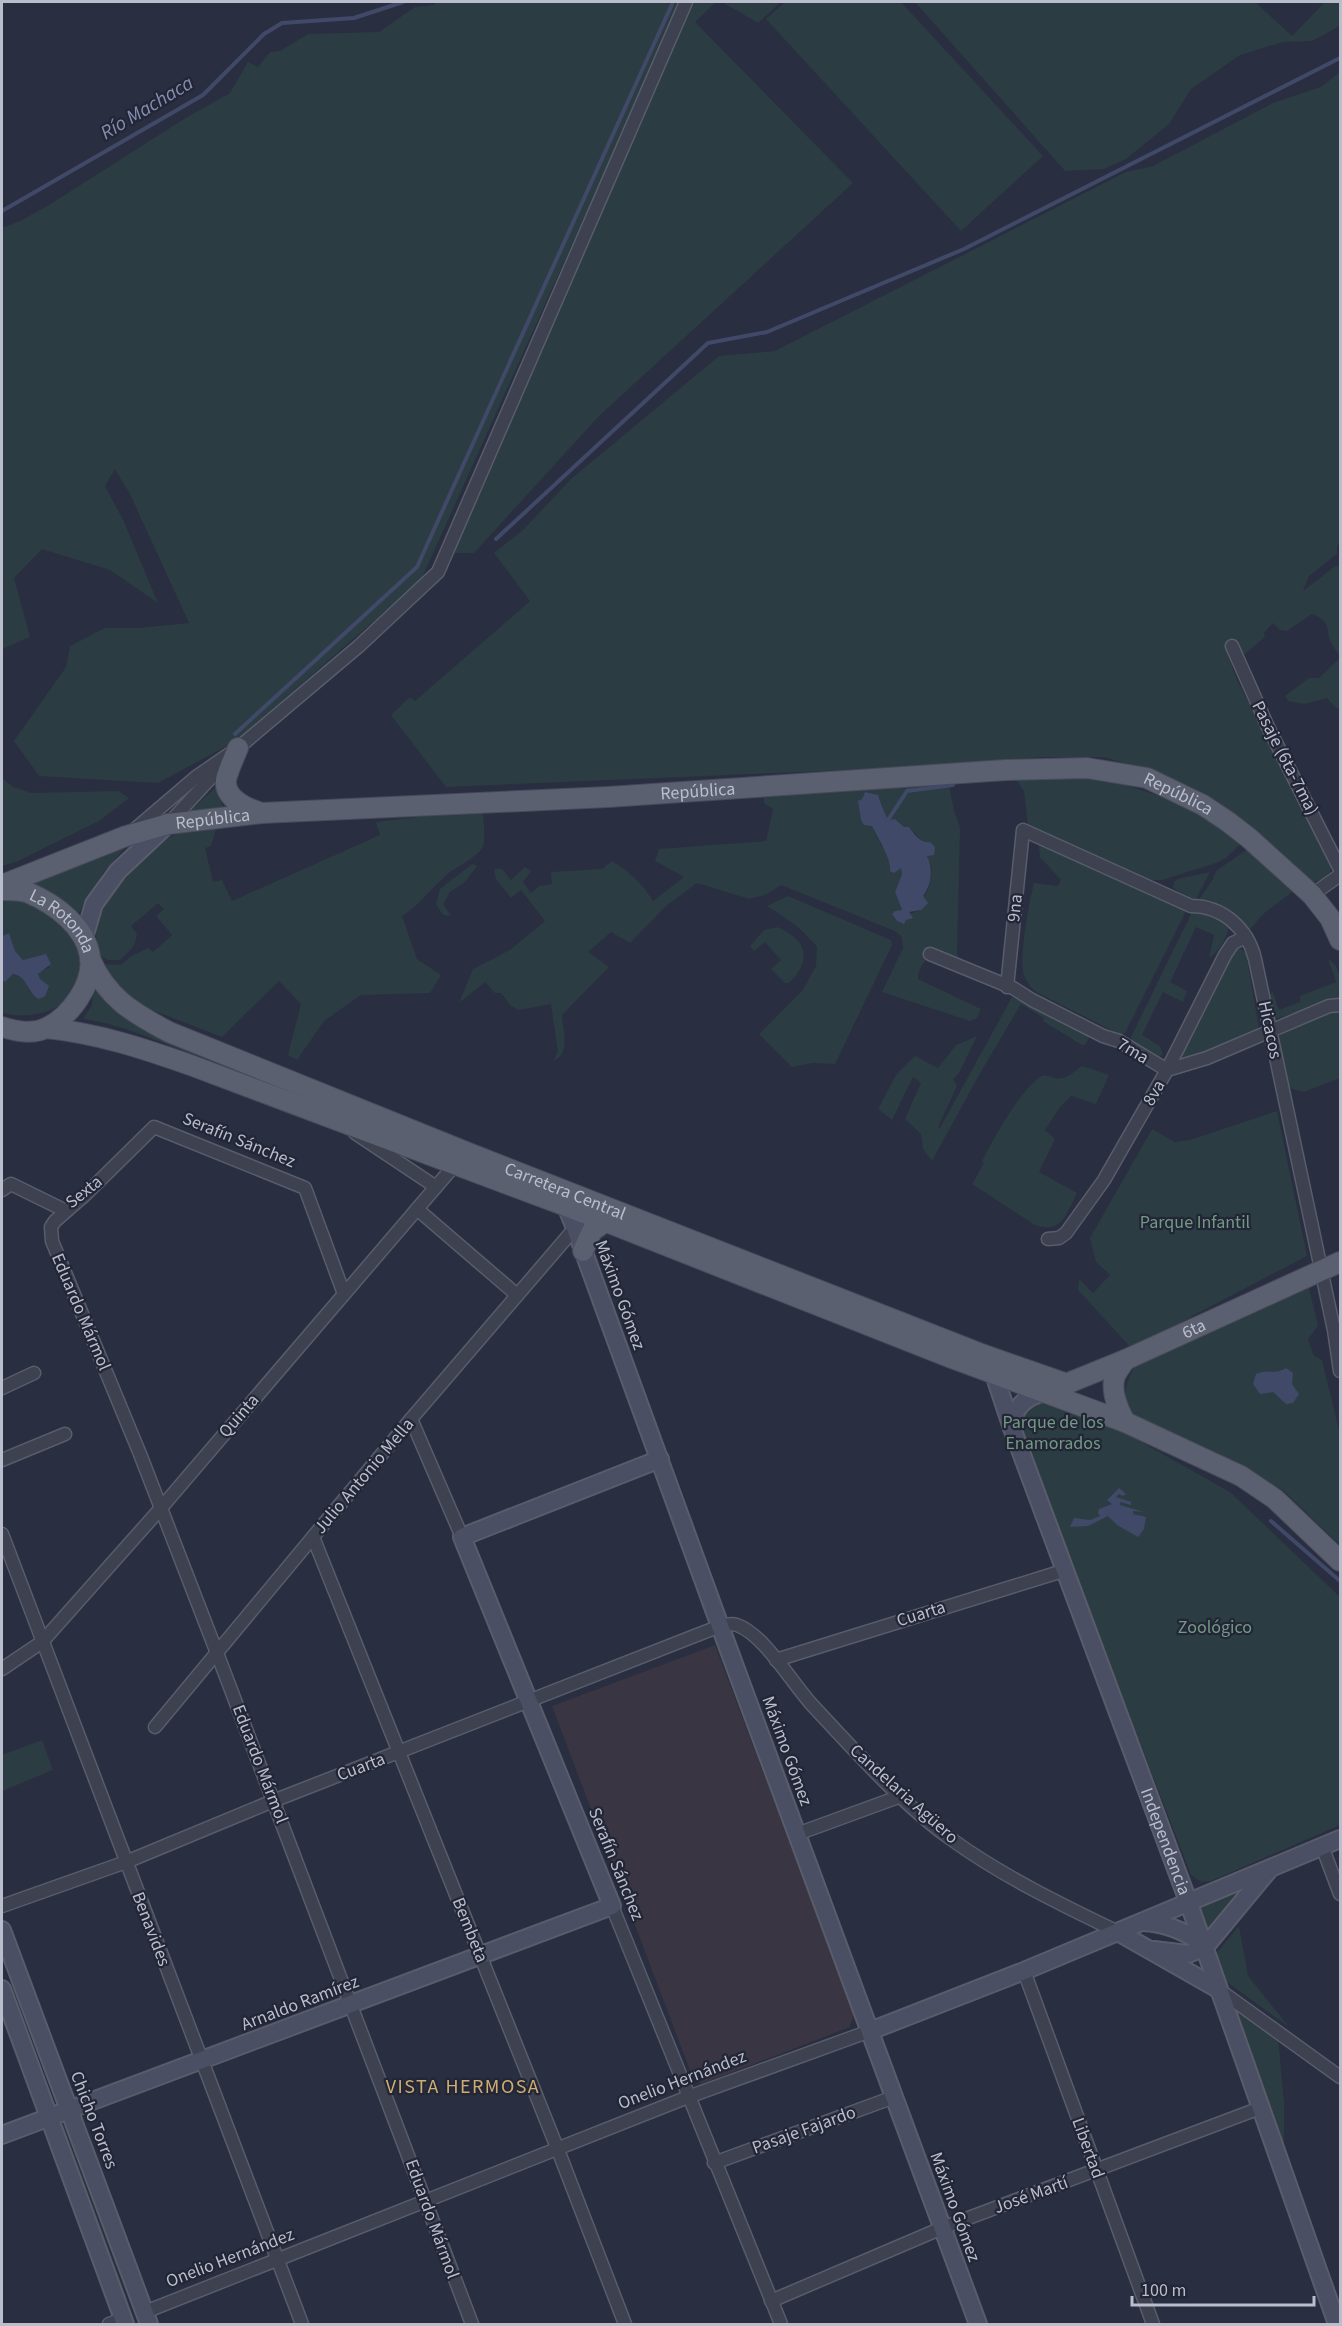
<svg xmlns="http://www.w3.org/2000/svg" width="1342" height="2326" font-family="'Source Sans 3',sans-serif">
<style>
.medical{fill:#393542}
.green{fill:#2c3c43;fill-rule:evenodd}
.water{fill:#404968}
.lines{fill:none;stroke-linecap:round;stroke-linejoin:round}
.stream{stroke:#404968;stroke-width:4}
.street-casing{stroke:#585c6b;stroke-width:15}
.secondary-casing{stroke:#585c6b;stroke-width:20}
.primary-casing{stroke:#474a5a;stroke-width:22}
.street{stroke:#3d4150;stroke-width:12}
.secondary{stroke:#4b4f63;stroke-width:16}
.primary{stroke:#5b6070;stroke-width:20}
.labels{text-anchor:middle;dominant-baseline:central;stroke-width:4.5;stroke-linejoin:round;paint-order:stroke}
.street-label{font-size:18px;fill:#babdcb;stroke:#222636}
.park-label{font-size:18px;fill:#739984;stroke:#222636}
.water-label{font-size:20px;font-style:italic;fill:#848eaf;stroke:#222636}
.neighbourhood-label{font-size:20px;letter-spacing:1.5px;fill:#cead72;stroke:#222636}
</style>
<rect width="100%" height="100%" fill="#292e40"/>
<path class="medical" d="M715 1645 854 2013 850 2027 702 2084 694 2081 552 1706Z"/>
<g class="green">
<path d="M436 2H681L421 580 236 741 158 783 39 776 14 741 66 667 70 646 105 628H139L189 623 130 494 115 469 105 486 124 522 158 603 110 570 42 549 14 578 30 637 2 649V228L20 221 49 205 184 119 230 93 248 62 258 67 270 52 280 51 308 34 379 32 415 7 434 5Z"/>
<path d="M687 2H716L695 22 853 183 599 416 474 553H453L534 353Z"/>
<path d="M722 2H781L758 23Z"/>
<path d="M785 2H901L1043 156 961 231 766 19Z"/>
<path d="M915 2H1255L1292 36 1325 2H1340V26L1312 41 1283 42 1240 55 1191 89 1169 124 1126 159 1104 169 1065 171Z"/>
<path d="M1340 72V543L1337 546V554L1309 576 1303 591 1334 567 1340 565V656C1337 652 1333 647 1331 643 1325 627 1331 621 1312 614L1287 631 1280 630 1273 623 1264 633 1265 637 1240 658 1229 643 1226 650 1237 680 1331 863C1333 876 1322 883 1310 881L1239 817 1216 800 1194 788 1159 773 1103 757H1046L871 769 446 787 391 715 410 697 415 701 530 601 494 553 523 530 571 479 719 356 775 351 1126 172 1153 166 1273 103 1321 87Z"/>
<path d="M1340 658V706L1337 709 1327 698 1304 704 1288 701 1285 696 1309 678H1319Z"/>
<path d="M1014 777C1039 777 1065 775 1089 778 1146 785 1195 811 1244 840L1226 858 1216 863 1162 880H1149L1028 827 1024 791Z"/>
<path d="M2 778 13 787 31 793 118 791 129 798 99 821 16 862 2 866Z"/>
<path d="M948 780 954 811 960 827 957 954 961 963 929 958C922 963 918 970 918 979L981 1009 977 1018 970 1021 882 992 903 948 902 937 895 931 781 885 765 895 749 899 697 883 666 906 630 943 611 932 588 952 609 967 562 1015C563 1031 571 1054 553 1061L558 1052 551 1004 519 1010 511 1006 501 993H495L485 982 459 1003 473 969 510 950 545 921 521 890 511 898 496 879 494 869H502L511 880 525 867 531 871 523 882 531 893 539 886 552 884 551 872 602 869 612 861C630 872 642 883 653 901L684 877 655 861 659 849 766 841 773 809 764 803 763 790ZM865 792 875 794 888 820 895 819 904 827H909L921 840 926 843 927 856 932 869 928 890 923 896 921 910 912 913 909 912 912 917 897 921 892 914 895 911H902L895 892 902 874 901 867 881 845 872 826 861 820 858 801 862 799Z"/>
<path d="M216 787 219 798 226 812 183 817Z"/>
<path d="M483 809C483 819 486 836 483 846 480 855 459 866 450 872 431 887 423 903 402 916L417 959 441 975 430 993 361 995 324 1021 297 1060 288 1055 301 1004 279 981 222 1037 137 1004 121 990 104 964 121 965 130 957 148 948 153 952 172 935 156 916 164 909 158 903 131 926 137 934C136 946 129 952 120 960H108L99 956C96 943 95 929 98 915 104 886 150 845 176 834 189 830 204 828 217 826L211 846 205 848 213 882 222 880 232 901 380 835 376 822Z"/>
<path d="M132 840 103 873 76 918 25 886Z"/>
<path d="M1039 845H1050L1186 908V911L1125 1033 1121 1035 1038 993C1031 988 1024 980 1023 971 1020 952 1029 902 1034 883L1058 886 1061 880 1040 857Z"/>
<path d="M1249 848 1292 892 1262 915 1248 932 1198 901 1213 879 1216 871Z"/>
<path d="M472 864 477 866 464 883 450 892 443 904 451 916 443 915 436 904 440 889Z"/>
<path d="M1210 872 1195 901 1173 888 1174 882 1178 879Z"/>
<path d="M788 896 891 940 892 945 835 1064 812 1063 792 1067 759 1034 803 990 816 966 817 947C803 929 786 918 767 906Z"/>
<path d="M2 897C18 901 35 904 49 913 61 920 75 935 78 948 83 963 78 989 66 1000 49 1016 23 1018 2 1013V980L5 982 13 974C23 975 28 983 30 992L42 981 38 977 39 972 50 967 33 958 23 960 15 951 9 933 2 936Z"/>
<path d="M1193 910 1224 919 1229 927C1226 940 1219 951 1209 958L1214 935 1196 927 1170 982 1187 991 1183 1002 1163 992 1142 1035 1160 1046 1163 1054 1159 1057C1149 1055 1134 1047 1131 1037Z"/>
<path d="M777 927C807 940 813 959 789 983H785L771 969 781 960 765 942 754 951 750 946 764 930Z"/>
<path d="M1235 948 1241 949 1246 953 1259 1029 1246 1038 1185 1059 1180 1053Z"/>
<path d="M1328 959C1342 966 1340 984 1340 999L1275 1019 1270 997 1272 990 1279 1010 1300 1002V996L1336 982Z"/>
<path d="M94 986 109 1004 132 1021 198 1052 196 1056C159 1042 122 1024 83 1019L92 1005Z"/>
<path d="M1012 997 1088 1035 1089 1038 1085 1045H1082L1043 1021 1044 1018 1021 1004 979 1075 932 1161 923 1149 921 1134 905 1119 921 1083 913 1077 892 1120 878 1109 896 1075 915 1056 938 1068 956 1045 977 1036 959 1073 953 1079 957 1086 938 1127 940 1128Z"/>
<path d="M1335 1011H1340V1078L1304 1092 1289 1088 1279 1037C1292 1021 1316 1017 1335 1011Z"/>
<path d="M1082 1066 1109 1075 1096 1104 1071 1096 1060 1107 1045 1130 1055 1139 1039 1172 1077 1193C1066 1214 1063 1234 1035 1225L972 1184 984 1163 982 1161C993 1140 1020 1090 1040 1077 1047 1072 1054 1081 1062 1078 1069 1077 1076 1070 1082 1066Z"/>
<path d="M1277 1111 1307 1256 1194 1315 1133 1350 1078 1290 1079 1279 1093 1293 1110 1275 1096 1262 1090 1238 1152 1129 1175 1142 1190 1140Z"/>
<path d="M1309 1288 1318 1326 1308 1339 1314 1356 1322 1360 1340 1434V1545L1284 1491 1218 1453 1129 1413C1122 1396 1126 1381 1135 1366Z"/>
<path d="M1045 1397 1106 1422 1230 1492 1340 1597V1825L1211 1881 1201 1882 1191 1875 1039 1481 1018 1420 1019 1414Z"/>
<path d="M42 1740 53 1770 2 1791V1755Z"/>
<path d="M1242 1887 1208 1927 1204 1928 1195 1906Z"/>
<path d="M1239 1926 1248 1976 1289 2027 1220 1977 1213 1957Z"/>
<path d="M1231 2007 1278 2038 1284 2102V2150Z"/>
<path d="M63 2123 128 2301 123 2303 58 2125Z"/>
</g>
<g class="water">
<path d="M865 792 878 795C881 805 884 811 888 820L895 819 904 827H909C914 834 921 844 930 842L935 847 934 855 927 856C933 867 932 885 923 896L928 903 921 910 909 912 913 918 906 920 904 924 897 921 892 914 895 911 902 910 895 892 902 874 901 868 894 873 890 871C892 859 877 837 872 826L864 825 861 820 858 801 862 799Z"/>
<path d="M9 933 15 951 23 960 46 954 51 964 38 974 40 979 49 986 45 996 39 999C27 993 28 976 13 974L5 982 2 980V936Z"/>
<path d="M1286 1368 1293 1373 1292 1384 1299 1394 1293 1403 1286 1404 1273 1392 1260 1394 1253 1384 1256 1374C1267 1369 1275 1375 1286 1368Z"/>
<path d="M1119 1488 1126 1494 1123 1496 1119 1494 1116 1497 1131 1502V1505L1120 1502V1505L1144 1512 1133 1511V1514L1146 1517 1144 1529 1138 1537 1117 1525 1108 1516 1088 1526 1070 1527 1074 1518 1090 1520 1100 1516 1098 1513 1099 1509 1112 1504 1107 1500Z"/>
</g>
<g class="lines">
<g class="stream">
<path d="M2 211 203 95 264 34 282 23 354 18 403 2"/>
<path d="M496 539 708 343 767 332 964 249 1340 58"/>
<path d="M235 734 417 567 673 2"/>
<path d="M888 820 907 791 953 785"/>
<path d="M1271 1521 1340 1581"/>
</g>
<g class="street-casing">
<g id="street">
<path d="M1232 646 1268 727 1340 869"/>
<path d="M169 823 220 768"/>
<path d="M134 830 196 777 238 748 359 646 438 572 686 2"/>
<path d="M1312 895 1340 875"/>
<path d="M930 954 1013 988 1032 1000 1103 1036 1119 1041 1167 1070 1207 1058 1329 1006 1340 1005"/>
<path d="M1007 987 1023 830 1191 906C1223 906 1248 929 1255 959L1334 1330 1340 1371"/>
<path d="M355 1133 436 1187"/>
<path d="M2 1190 11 1184 66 1211"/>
<path d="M417 1209 517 1295"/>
<path d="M1048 1239 1059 1238 1066 1233 1104 1180 1167 1070 1225 955 1233 943 1246 937"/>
<path d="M344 1294 305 1188 154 1127 86 1194 55 1221 51 1227 52 1241 140 1454 217 1653 472 2324"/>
<path d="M2 1388 34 1373"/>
<path d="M411 1419 462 1537"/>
<path d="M2 1460 65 1434"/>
<path d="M2 1534 302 2324"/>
<path d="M313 1537 558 2150 625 2324"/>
<path d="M776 1660 1066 1570"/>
<path d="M2 1669 42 1642 161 1508 459 1160"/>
<path d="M155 1727 411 1419 575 1228"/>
<path d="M797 1834 901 1796"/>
<path d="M1322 1846 1340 1894"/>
<path d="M2 1906 126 1862 273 1801 720 1626C726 1625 731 1623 737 1625 765 1635 793 1685 814 1707 855 1751 903 1805 951 1839 1002 1876 1062 1905 1118 1932"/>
<path d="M612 1906 781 2324"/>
<path d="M1024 1971 1153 2324"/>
<path d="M1218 1989 1340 2077"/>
<path d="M714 2163 894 2097"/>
<path d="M771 2301 942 2228 1260 2108"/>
<path d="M145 2312 688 2097 870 2031"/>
<path d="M109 2324 123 2319"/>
</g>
</g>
<g class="secondary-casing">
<g id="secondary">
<path d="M84 938 94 904 118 871 167 825"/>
<path d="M569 1198 566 1206 575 1228 720 1626 978 2324"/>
<path id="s1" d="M994 1374 1012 1428 1188 1901 1337 2324"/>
<path d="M1012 1428C1013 1407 1025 1397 1045 1392"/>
<path d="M1142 1922C1166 1923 1183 1931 1203 1943"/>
<path d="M2 1930 149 2324"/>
<path d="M1118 1932 1218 1989"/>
<path d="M1154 1950 1188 1954 1205 1947 1268 1871"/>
<path d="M2 1989 125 2324"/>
<path d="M870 2031 1024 1971 1340 1839"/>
<path d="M2 2135 612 1906 462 1537 660 1459"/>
</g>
</g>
<g class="primary-casing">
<g id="primary">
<path d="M238 748C234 758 228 770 226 780 224 799 248 809 262 813"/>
<path id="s2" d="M2 885 126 836 168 824 262 813 608 797 1006 770 1087 768 1147 778 1203 805 1227 821 1249 838 1312 895 1330 918 1340 940"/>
<path id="s3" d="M2 890C10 890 21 890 29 893 55 904 86 927 90 957 94 984 70 1017 46 1028 32 1035 16 1031 2 1027"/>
<path id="s4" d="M90 959C107 998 133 1013 169 1032L466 1152 984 1355 1067 1384"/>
<path d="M46 1028C97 1033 145 1049 193 1066L566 1206 949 1357 1125 1422 1241 1476 1275 1499 1340 1561"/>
<path d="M583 1251 592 1231 605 1222"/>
<path id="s5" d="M1056 1388 1125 1360 1340 1262"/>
<path d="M1125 1422C1118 1409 1110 1391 1115 1376 1117 1371 1122 1365 1125 1360"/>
</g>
</g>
<use href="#street" class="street"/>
<use href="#secondary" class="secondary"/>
<use href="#primary" class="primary"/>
</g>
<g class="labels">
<g class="street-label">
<text transform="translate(1285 758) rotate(63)">Pasaje (6ta-7ma)</text>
<text stroke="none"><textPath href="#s2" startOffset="708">República</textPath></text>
<text stroke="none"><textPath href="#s2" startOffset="1194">República</textPath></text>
<text stroke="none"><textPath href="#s2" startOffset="222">República</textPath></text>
<text transform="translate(1015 908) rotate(-84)">9na</text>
<text stroke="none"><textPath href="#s3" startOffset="72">La Rotonda</textPath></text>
<text transform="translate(1270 1030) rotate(78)">Hicacos</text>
<text transform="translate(1133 1051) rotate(31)">7ma</text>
<text transform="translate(1154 1093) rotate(-60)">8va</text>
<text transform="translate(239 1140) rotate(22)">Serafín Sánchez</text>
<text stroke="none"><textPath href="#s4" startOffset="537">Carretera Central</textPath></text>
<text transform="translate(84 1192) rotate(-39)">Sexta</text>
<text transform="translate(620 1295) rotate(70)">Máximo Gómez</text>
<text transform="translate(81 1312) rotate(67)">Eduardo Mármol</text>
<text stroke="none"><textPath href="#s5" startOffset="150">6ta</textPath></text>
<text transform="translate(239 1416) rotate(-49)">Quinta</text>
<text transform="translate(364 1476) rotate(-50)">Julio Antonio Mella</text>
<text transform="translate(921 1614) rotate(-17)">Cuarta</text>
<text transform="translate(787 1751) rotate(70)">Máximo Gómez</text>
<text transform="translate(260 1764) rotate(69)">Eduardo Mármol</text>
<text transform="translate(361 1767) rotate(-21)">Cuarta</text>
<text transform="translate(904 1794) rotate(42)">Candelaria Agüero</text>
<text stroke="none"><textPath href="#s1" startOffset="498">Independencia</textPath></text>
<text transform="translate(616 1864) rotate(68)">Serafín Sánchez</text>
<text transform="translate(151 1929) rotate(69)">Benavides</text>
<text transform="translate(470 1930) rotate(68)">Bembeta</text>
<text transform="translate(300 2003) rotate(-21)">Arnaldo Ramírez</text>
<text transform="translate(682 2080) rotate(-21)">Onelio Hernández</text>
<text transform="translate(94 2120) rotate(69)">Chicho Torres</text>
<text transform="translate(804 2130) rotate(-20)">Pasaje Fajardo</text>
<text transform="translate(1088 2148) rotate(70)">Libertad</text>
<text transform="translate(1031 2195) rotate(-20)">José Martí</text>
<text transform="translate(955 2207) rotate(70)">Máximo Gómez</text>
<text transform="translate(432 2219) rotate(70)">Eduardo Mármol</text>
<text transform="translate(230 2258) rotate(-21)">Onelio Hernández</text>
</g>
<g class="park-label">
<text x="1195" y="1222">Parque Infantil</text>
<text x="1053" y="1422">Parque de los<tspan x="1053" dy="21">Enamorados</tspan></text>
<text x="1215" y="1627">Zoológico</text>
</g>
<g class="water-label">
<text transform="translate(147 108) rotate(-31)">Río Machaca</text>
</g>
<g class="neighbourhood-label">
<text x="463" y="2087">VISTA HERMOSA</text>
</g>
</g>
<rect width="1342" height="2326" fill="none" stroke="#babdcb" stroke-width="6"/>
<path d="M1132 2296v9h182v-9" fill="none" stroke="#babdcb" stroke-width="3"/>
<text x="1141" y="2296" font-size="18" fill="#babdcb" stroke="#222636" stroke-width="4.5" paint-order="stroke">100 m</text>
</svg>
